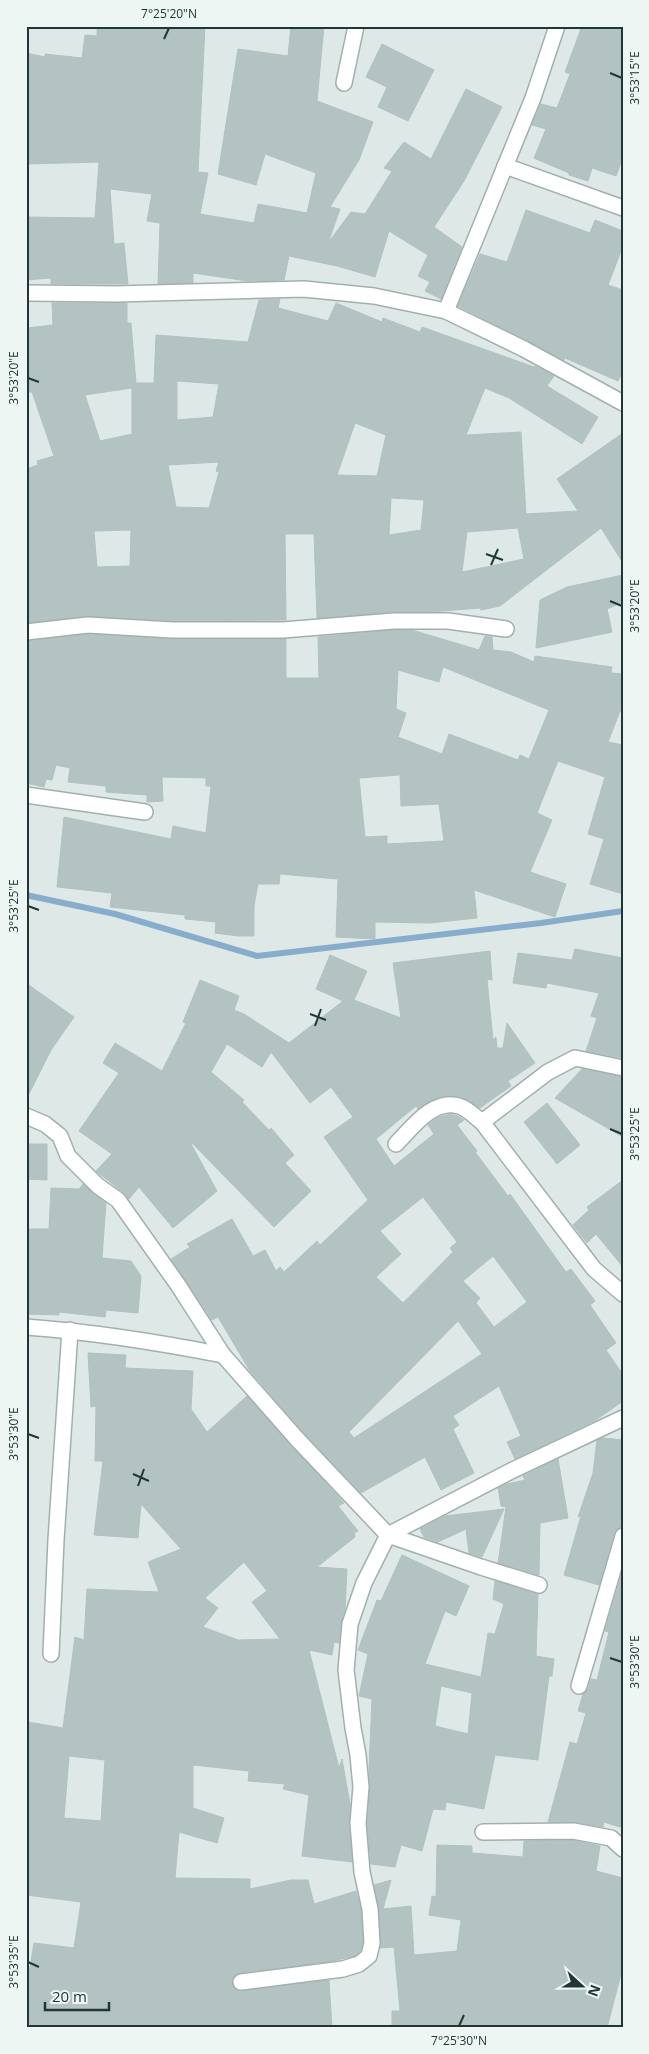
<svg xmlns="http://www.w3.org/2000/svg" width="649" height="2054" font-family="'Open Sans',sans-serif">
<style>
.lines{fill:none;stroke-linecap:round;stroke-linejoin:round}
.stream{stroke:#88adcc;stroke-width:6}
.building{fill:#b3c3c1;stroke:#b1c2c0;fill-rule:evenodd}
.minor-casing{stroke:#a1b0af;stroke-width:18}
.minor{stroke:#fff;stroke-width:15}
.ticks{fill:none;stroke:#203737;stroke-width:2}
.neatline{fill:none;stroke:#203737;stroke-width:2}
.ticks-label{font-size:12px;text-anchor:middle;fill:#203737}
</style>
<rect width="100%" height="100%" fill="#dee9e7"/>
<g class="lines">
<path class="stream" d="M26 895 115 914 257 956 541 923 623 911"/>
</g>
<g class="building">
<path d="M97 26H205L198 172 208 173 200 214 254 223 258 204 307 213 316 173 265 154 256 185 218 174 238 49 288 56 291 26H324L317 101 373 122 359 160 330 207 340 209 328 243 351 212 365 214 392 171 384 168 404 142 431 159 466 89 502 107 464 181 434 227 462 247 441 299 425 291 430 282 418 276 428 255 389 231 375 277 337 266 289 256 284 280 248 281 193 273V283L158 284 160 223 147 221 152 194 110 189 114 244 124 243 128 284H51V278L26 280V217L95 218 99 162 26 164V53L45 57V54L82 58 85 35 97 36Z"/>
<path d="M582 26H623V157L616 176 592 168 588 181 569 175V173L534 158 546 129 532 125 541 104 557 108 570 74 565 72Z"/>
<path d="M382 44 434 70 408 121 378 107 387 87 366 77Z"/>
<path d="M526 210 590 233 595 220 623 231V246L608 285 623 290V371L618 381 565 358 564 360 458 306 480 254 507 262Z"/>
<path d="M280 299 278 308 328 321 336 303 382 322 383 318 420 332 422 327 534 367 535 366 554 376 547 386 598 417 582 444 509 398 485 388 466 435 521 432 526 514 578 511 557 479 623 433V563L601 528 500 606 481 610 480 608 430 612H393L317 618 314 534H285L286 620 172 621 88 616 26 623V469L38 465 37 461 54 456 32 392H26V328L53 325 52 303H127V323H131L136 383H154L156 335 248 342 259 300ZM177 381 219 384 213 417 177 420ZM132 388V434L100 441 85 395ZM355 423 386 435 377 476 337 475ZM219 462 216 471 219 472 209 508 176 507 168 465ZM391 498 424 500 421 530 389 535ZM518 528 524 559 462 572 467 532ZM131 530 130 566 97 567 94 531Z"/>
<path d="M623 575V602L607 609 612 632 536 648 540 600 567 587Z"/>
<path d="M394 630H412L479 650 485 636 492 637 493 650 511 652 534 662 535 656 612 667 611 673 623 674V712L620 711 608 742 623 745V894L590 884 604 839 588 834 605 777 558 761 537 813 552 820 530 872 566 884 555 917 474 890 477 918 430 923 375 922V939L336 937 338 879 280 874 279 884H258L254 906V936H238L215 933 216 922 185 919V915L110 907 112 893 57 887 64 817 171 839 173 826 206 833 211 786H206V778L162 777 163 801 147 802V795L106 792V786L68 782 70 768 56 765 52 780 46 779 44 787 26 783V641L88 634 172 639H286V678H319L318 637ZM443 667 549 710 529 759 520 755 518 760 449 734 442 754 398 737 406 713 396 709 398 670 439 682ZM400 775 401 806 439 804 444 841 387 844V836L365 837 359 778Z"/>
<path d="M575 949 623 958V1058L586 1051 597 1018 591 1016 599 993 547 983 546 988 513 983 518 953 572 960Z"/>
<path d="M490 951 492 980 487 979 493 1040 496 1037 497 1048H503L507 1023 535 1063 508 1081 511 1086 480 1108 462 1097 450 1095 439 1097 418 1109 416 1106 376 1139 394 1166 434 1134 428 1125 437 1118 450 1114 458 1116 464 1120 457 1125 477 1151 475 1152 508 1196 510 1194 566 1272 571 1269 595 1301 590 1305 616 1343 606 1350 623 1375V1401L596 1420 515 1459 507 1442 521 1436 499 1386 453 1416 459 1425 453 1429 474 1473 441 1490 425 1457 361 1493 304 1433 250 1371 218 1317 212 1320 171 1259 190 1247 187 1244 232 1219 253 1256 265 1250 276 1271 280 1267 284 1272 317 1241 320 1245 368 1200 324 1137 353 1117 331 1087 310 1103 271 1052 262 1067 227 1044 211 1072 244 1100 242 1102 269 1130 271 1128 294 1155 285 1163 311 1191 274 1227 192 1143 191 1144 217 1191 173 1228 139 1187 129 1199 124 1193 96 1171 112 1154 79 1131 119 1073 103 1063 115 1043 162 1071 186 1023 183 1022 200 980 239 996 234 1010 244 1014 289 1043 343 1001 316 989 330 955 367 971 354 1000 401 1018 393 963ZM423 1197 457 1242 450 1248 453 1252 403 1303 376 1277 401 1254 380 1231ZM493 1256 527 1302 494 1327 476 1303 480 1298 463 1281ZM458 1321 482 1354 354 1438 349 1432Z"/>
<path d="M26 983 74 1017 51 1050 26 1100Z"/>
<path d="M582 1069 623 1077V1137L555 1098Z"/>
<path d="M547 1103 580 1145 557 1164 524 1122Z"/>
<path d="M26 1144H47V1180L26 1179Z"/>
<path d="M623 1180V1267L596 1234 587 1243 573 1225 589 1210 587 1207Z"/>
<path d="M83 1184 106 1203 102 1258 131 1261 141 1276 138 1313 106 1310 105 1317 59 1312V1315L26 1314V1229H49L51 1188 79 1189Z"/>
<path d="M88 1353 126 1355 125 1368 193 1371 191 1409 207 1432 247 1396 344 1503 338 1506 358 1531 354 1533 355 1537 317 1567 347 1569 345 1609 341 1623 339 1643 334 1642 332 1655 309 1650 339 1768 342 1759 350 1804 349 1824 352 1862 302 1856 309 1795 283 1789 285 1784 248 1781 249 1771 193 1765V1808L224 1818 217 1843 179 1832 175 1878 250 1879V1889L291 1880H308L314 1904 356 1891 361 1910 363 1942 361 1950 355 1956 327 1962 240 1973 232 1979 234 1988 242 1991 329 1980 332 2028H26V1992L34 1943 74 1948 81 1902 26 1895V1734L28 1722 63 1728 75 1637 84 1640 87 1589 159 1592 148 1562 181 1549 141 1504 138 1538 94 1535 103 1461H95L96 1406 91 1407ZM244 1562 267 1591 252 1602 280 1639 238 1640 203 1627 218 1608 205 1598ZM69 1756 105 1760 101 1821 64 1818Z"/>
<path d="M603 1438 623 1440V1527L617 1529 614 1533 599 1585 564 1575 581 1516 578 1517 593 1473 597 1440Z"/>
<path d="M558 1459 568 1518 540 1523 539 1575 498 1563 506 1507 501 1506 498 1488 507 1484 525 1480 523 1476Z"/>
<path d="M504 1509 482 1557 469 1553 466 1529 438 1542 424 1537 420 1529 445 1516Z"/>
<path d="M402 1555 469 1586 456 1616 445 1611 425 1664 481 1677 488 1633 495 1634 504 1604 493 1599 495 1581 538 1594 536 1656 554 1659 552 1676H549L538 1760 495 1755 484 1809 446 1802 445 1810 433 1809 422 1851 401 1845 395 1867 371 1864 367 1823 370 1788 369 1769 372 1699 359 1696 368 1654 358 1650 377 1600 381 1601ZM441 1686 472 1693 468 1734 435 1726Z"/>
<path d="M623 1570V1828L604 1822 603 1827 575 1822H548L570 1742 577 1744 586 1713 578 1711 583 1694 588 1689 591 1679 597 1680 609 1632 605 1631Z"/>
<path d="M572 1840 600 1846 596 1871 623 1878V1966L607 2028H392V2011H400L394 1947 380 1948 379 1908 374 1885 391 1880 383 1909 411 1906 414 1955 457 1951 461 1920 429 1915 432 1896 436 1897 437 1845 472 1846V1853L523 1857 524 1841Z"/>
</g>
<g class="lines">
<g class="minor-casing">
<g id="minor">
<path d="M344 83 356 26"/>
<path d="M505 166 623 208"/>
<path d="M26 293 116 294 304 289 374 296 446 311 524 349 623 403"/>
<path d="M446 311 533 98 557 26"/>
<path d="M26 632 88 625 172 630H283L394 621H448L506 629"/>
<path d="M26 795 145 812"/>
<path d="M26 1116 45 1124 60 1136 68 1156 98 1186 118 1200 178 1285 223 1355 297 1439 388 1535 481 1567 539 1585"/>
<path d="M482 1122 548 1072 575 1058 623 1068"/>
<path d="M396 1144C412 1128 433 1098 459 1106 467 1108 475 1117 482 1122L594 1269 623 1294"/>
<path d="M26 1327C93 1332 157 1342 223 1355"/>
<path d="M51 1654 56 1540 70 1330"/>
<path d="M579 1686 623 1536"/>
<path d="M483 1832 573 1831 611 1838 623 1849"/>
<path d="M241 1982 343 1969 359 1964 369 1956 372 1943 370 1909 362 1872 358 1823 361 1787 358 1755 353 1728 346 1670 350 1624 364 1583 388 1535 511 1471 623 1418"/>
</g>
</g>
<use href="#minor" class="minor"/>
</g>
<path class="ticks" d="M164 39 169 28M610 73 622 78M28 378 39 382M486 554 503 560M491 565 498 549M610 601 622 606M28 906 39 910M310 1014 326 1020M315 1026 321 1009M610 1129 622 1134M28 1434 39 1438M133 1474 149 1481M138 1486 144 1469M610 1658 622 1662M28 1962 39 1967M459 2026 464 2015"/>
<rect width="649" height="2054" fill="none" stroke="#eef6f4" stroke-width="55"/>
<g transform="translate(582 1986) rotate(111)" stroke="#eef6f4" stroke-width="4" paint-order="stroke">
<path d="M0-4L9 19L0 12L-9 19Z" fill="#203737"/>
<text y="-8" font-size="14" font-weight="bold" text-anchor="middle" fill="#203737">N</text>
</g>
<path d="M45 2002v8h64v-8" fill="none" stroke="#203737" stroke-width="2.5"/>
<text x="52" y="2002" font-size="15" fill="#203737" stroke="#eef6f4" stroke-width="4" paint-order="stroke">20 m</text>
<rect x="28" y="28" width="594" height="1998" class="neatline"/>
<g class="ticks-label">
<text x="169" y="18">7°25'20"N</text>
<text transform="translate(635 78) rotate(-90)" y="4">3°53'15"E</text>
<text transform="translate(14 378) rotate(-90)" y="4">3°53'20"E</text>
<text transform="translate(635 606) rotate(-90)" y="4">3°53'20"E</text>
<text transform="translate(14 906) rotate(-90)" y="4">3°53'25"E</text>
<text transform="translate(635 1134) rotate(-90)" y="4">3°53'25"E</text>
<text transform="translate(14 1434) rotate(-90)" y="4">3°53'30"E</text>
<text transform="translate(635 1662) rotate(-90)" y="4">3°53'30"E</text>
<text transform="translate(14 1962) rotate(-90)" y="4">3°53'35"E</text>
<text x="459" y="2045">7°25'30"N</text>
</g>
</svg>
